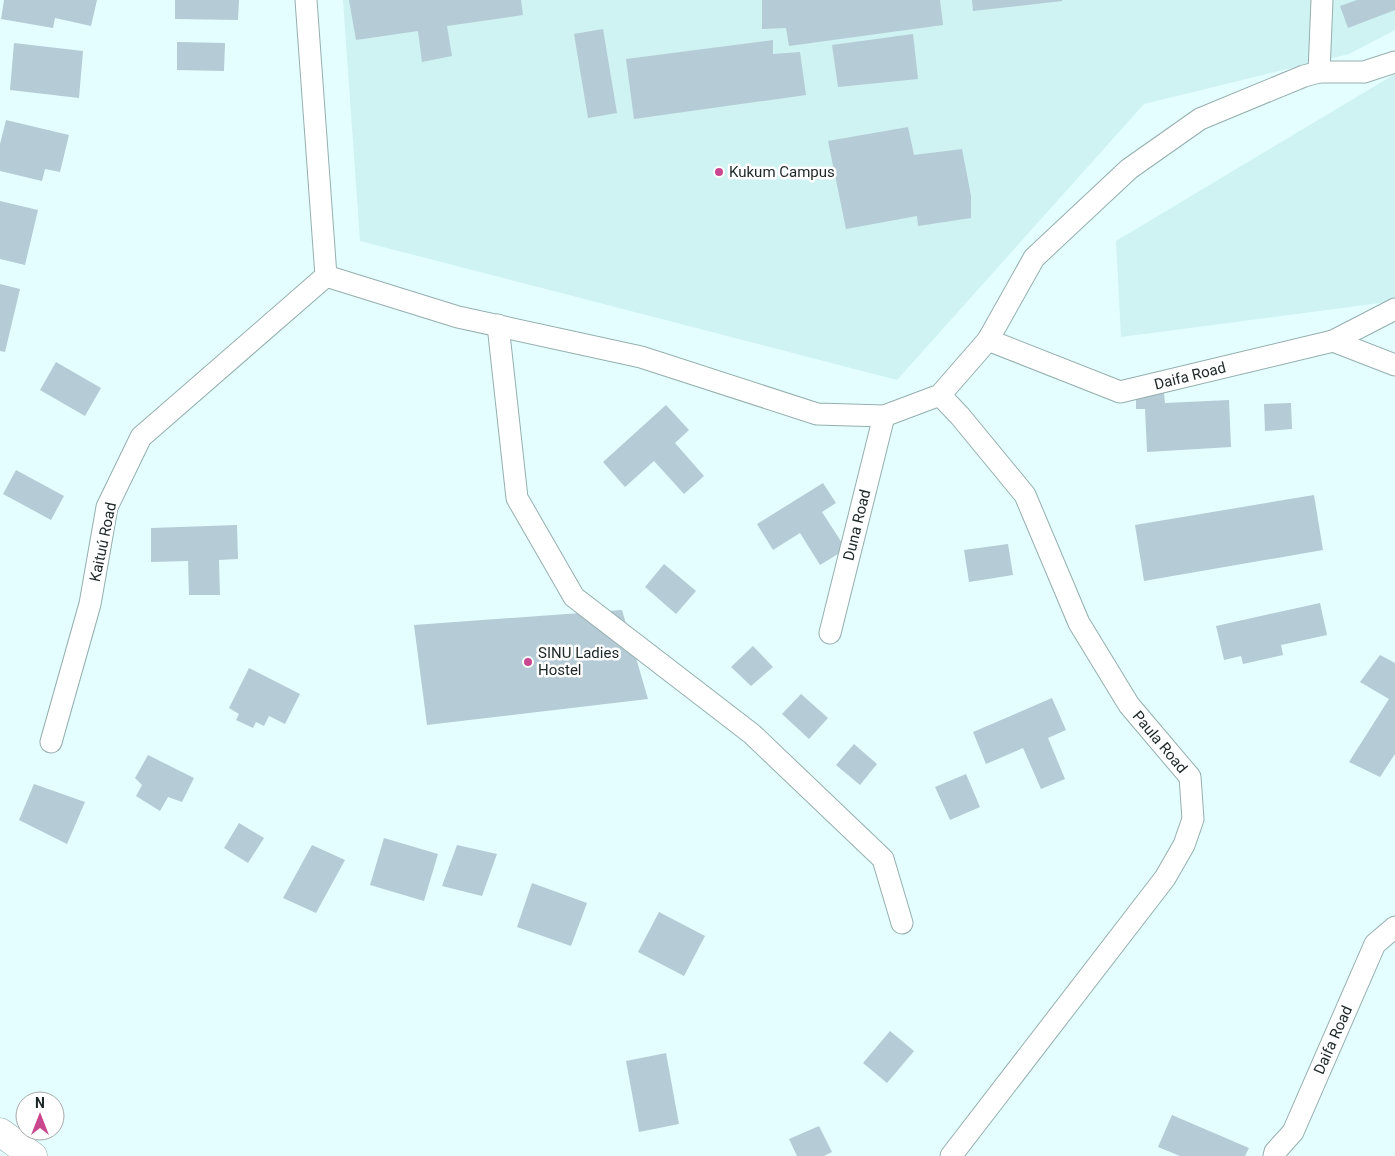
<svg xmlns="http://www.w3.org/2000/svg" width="1395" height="1156" font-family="Roboto,sans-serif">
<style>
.built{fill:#cff2f3}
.building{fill:#b5cbd5}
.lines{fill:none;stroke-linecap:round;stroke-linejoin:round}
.street-casing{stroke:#95aeae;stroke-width:23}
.secondary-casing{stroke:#95aeae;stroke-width:29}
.street{stroke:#fff;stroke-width:21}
.secondary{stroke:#fff;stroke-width:28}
.poi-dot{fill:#c9478e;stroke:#fff;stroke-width:2}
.labels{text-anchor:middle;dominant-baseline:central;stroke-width:5;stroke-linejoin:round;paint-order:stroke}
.poi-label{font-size:15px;fill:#1d2626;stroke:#fff;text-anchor:start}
.street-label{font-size:15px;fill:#1d2626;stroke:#fff}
</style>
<rect width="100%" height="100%" fill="#e4feff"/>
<g class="built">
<path d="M343 0H1395V30L1349 54 1144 104 897 380 360 241Z"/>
<path d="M1395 74V301L1121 337 1116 241Z"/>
</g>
<g class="building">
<path d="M4 0H97L91 26 55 18 53 28 1 19Z"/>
<path d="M175 0H239L238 20 175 19Z"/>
<path d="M349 0H521L523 15 447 26 452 56 422 62 418 31 356 40Z"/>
<path d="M762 0H940L943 25 789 46 786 28 762 29Z"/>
<path d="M972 0H1062V1L973 11Z"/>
<path d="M1357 0H1395V10L1348 28 1340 6Z"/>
<path d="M603 29 617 113 588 118 574 34Z"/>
<path d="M913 34 918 79 838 87 832 45Z"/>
<path d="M773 40V54L800 52 806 95 634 119 626 59Z"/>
<path d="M177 42 225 43 224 71 177 70Z"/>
<path d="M14 43 83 51 79 98 10 90Z"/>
<path d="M6 120 69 135 60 172 45 169 42 181 0 171V144Z"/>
<path d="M908 127 914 155 962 149 971 196V218L918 226 917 216 846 229 828 141Z"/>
<path d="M0 201 38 210 25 265 0 259Z"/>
<path d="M0 284 20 289 5 352 0 351Z"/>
<path d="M56 362 101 388 85 416 40 390Z"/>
<path d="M1164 393 1165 403 1229 400 1231 447 1147 452 1145 409H1136V395Z"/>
<path d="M1291 403 1292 429 1265 431 1264 404Z"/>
<path d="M666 405 689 430 675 443 704 476 684 494 654 461 625 487 603 462Z"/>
<path d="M16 470 64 496 51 520 3 494Z"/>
<path d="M823 483 836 503 822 512 846 549 820 565 800 533 773 550 757 524Z"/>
<path d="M1314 495 1323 550 1144 581 1135 525Z"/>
<path d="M237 525 238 559 219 560 220 595H189L188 561 151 562V528Z"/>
<path d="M1008 544 1013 575 969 582 964 550Z"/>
<path d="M664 564 696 591 676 614 645 587Z"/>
<path d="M1320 603 1327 635 1281 645 1283 655 1243 664 1241 656 1224 660 1216 626Z"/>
<path d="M622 610 648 699 427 725 414 625Z"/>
<path d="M753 646 773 667 751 686 731 667Z"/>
<path d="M1380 655 1395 663V754L1380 777 1349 762 1389 699 1360 682Z"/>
<path d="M249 668 300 694 285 724 269 716 264 726 256 722 253 728 236 720 239 714 229 708Z"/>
<path d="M801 694 828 718 809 739 782 714Z"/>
<path d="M1052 698 1066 730 1048 738 1065 779 1041 789 1023 748 986 764 973 732Z"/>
<path d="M854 744 877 764 860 785 836 765Z"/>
<path d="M148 755 194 778 182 802 168 797 160 811 136 796 142 785 135 778Z"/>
<path d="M966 774 980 807 950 820 935 787Z"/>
<path d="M34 784 85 802 67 844 19 820Z"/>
<path d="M239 823 264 838 248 863 224 848Z"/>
<path d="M384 838 438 854 424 901 370 885Z"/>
<path d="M312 845 345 860 316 913 283 898Z"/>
<path d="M457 845 497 854 482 896 442 886Z"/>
<path d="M532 883 587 903 571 946 517 927Z"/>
<path d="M659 912 705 936 684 976 638 952Z"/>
<path d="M890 1031 914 1051 887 1083 863 1063Z"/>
<path d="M666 1053 679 1124 639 1132 626 1061Z"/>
<path d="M1172 1115 1249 1148 1245 1156H1180L1158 1147Z"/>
<path d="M819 1126 832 1152 824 1156H797L789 1139Z"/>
</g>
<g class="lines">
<g class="street-casing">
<g id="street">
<path d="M306 0 326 276"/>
<path d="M1319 72 1322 0"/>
<path d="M326 276 458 317 641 357 817 414 884 416 940 395 988 340 1034 258 1129 169 1200 119 1304 76 1319 72H1364L1395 62"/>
<path d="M498 325 517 498 574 597 752 734 883 859 902 923"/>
<path d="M988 340 1120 392 1333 341 1395 365"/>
<path d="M1333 341 1395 309"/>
<path d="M940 395 960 416 1025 495 1079 623 1129 705 1190 777 1193 819 1184 845 1165 878 951 1156"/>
<path d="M830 633 884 416"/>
<path d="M51 742 90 604 107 507 141 437 326 276"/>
<path d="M1274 1156 1275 1152 1293 1132 1375 944 1395 927"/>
</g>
</g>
<g class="secondary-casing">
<path id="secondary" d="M0 1132 33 1156"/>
</g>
<use href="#street" class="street"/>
<use href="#secondary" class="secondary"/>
</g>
<g class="poi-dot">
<circle cx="719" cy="172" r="5"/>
<circle cx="528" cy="662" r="5"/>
</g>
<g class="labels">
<g class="poi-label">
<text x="729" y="172">Kukum Campus</text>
<text x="538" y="653">SINU Ladies<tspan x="538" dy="17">Hostel</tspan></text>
</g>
<g class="street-label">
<text transform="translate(1190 376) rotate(-14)">Daifa Road</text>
<text transform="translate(857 525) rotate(-76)">Duna Road</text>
<text transform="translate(103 542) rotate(-78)">Kaituú Road</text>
<text transform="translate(1160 742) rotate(50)">Paula Road</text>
<text transform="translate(1333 1040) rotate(-66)">Daifa Road</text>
</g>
</g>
<g transform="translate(40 1116)"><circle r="24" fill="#ffffff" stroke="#a5a8a8"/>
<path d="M0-4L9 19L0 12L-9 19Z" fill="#c9478e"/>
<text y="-8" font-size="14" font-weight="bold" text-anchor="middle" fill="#1d2626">N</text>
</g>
</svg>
